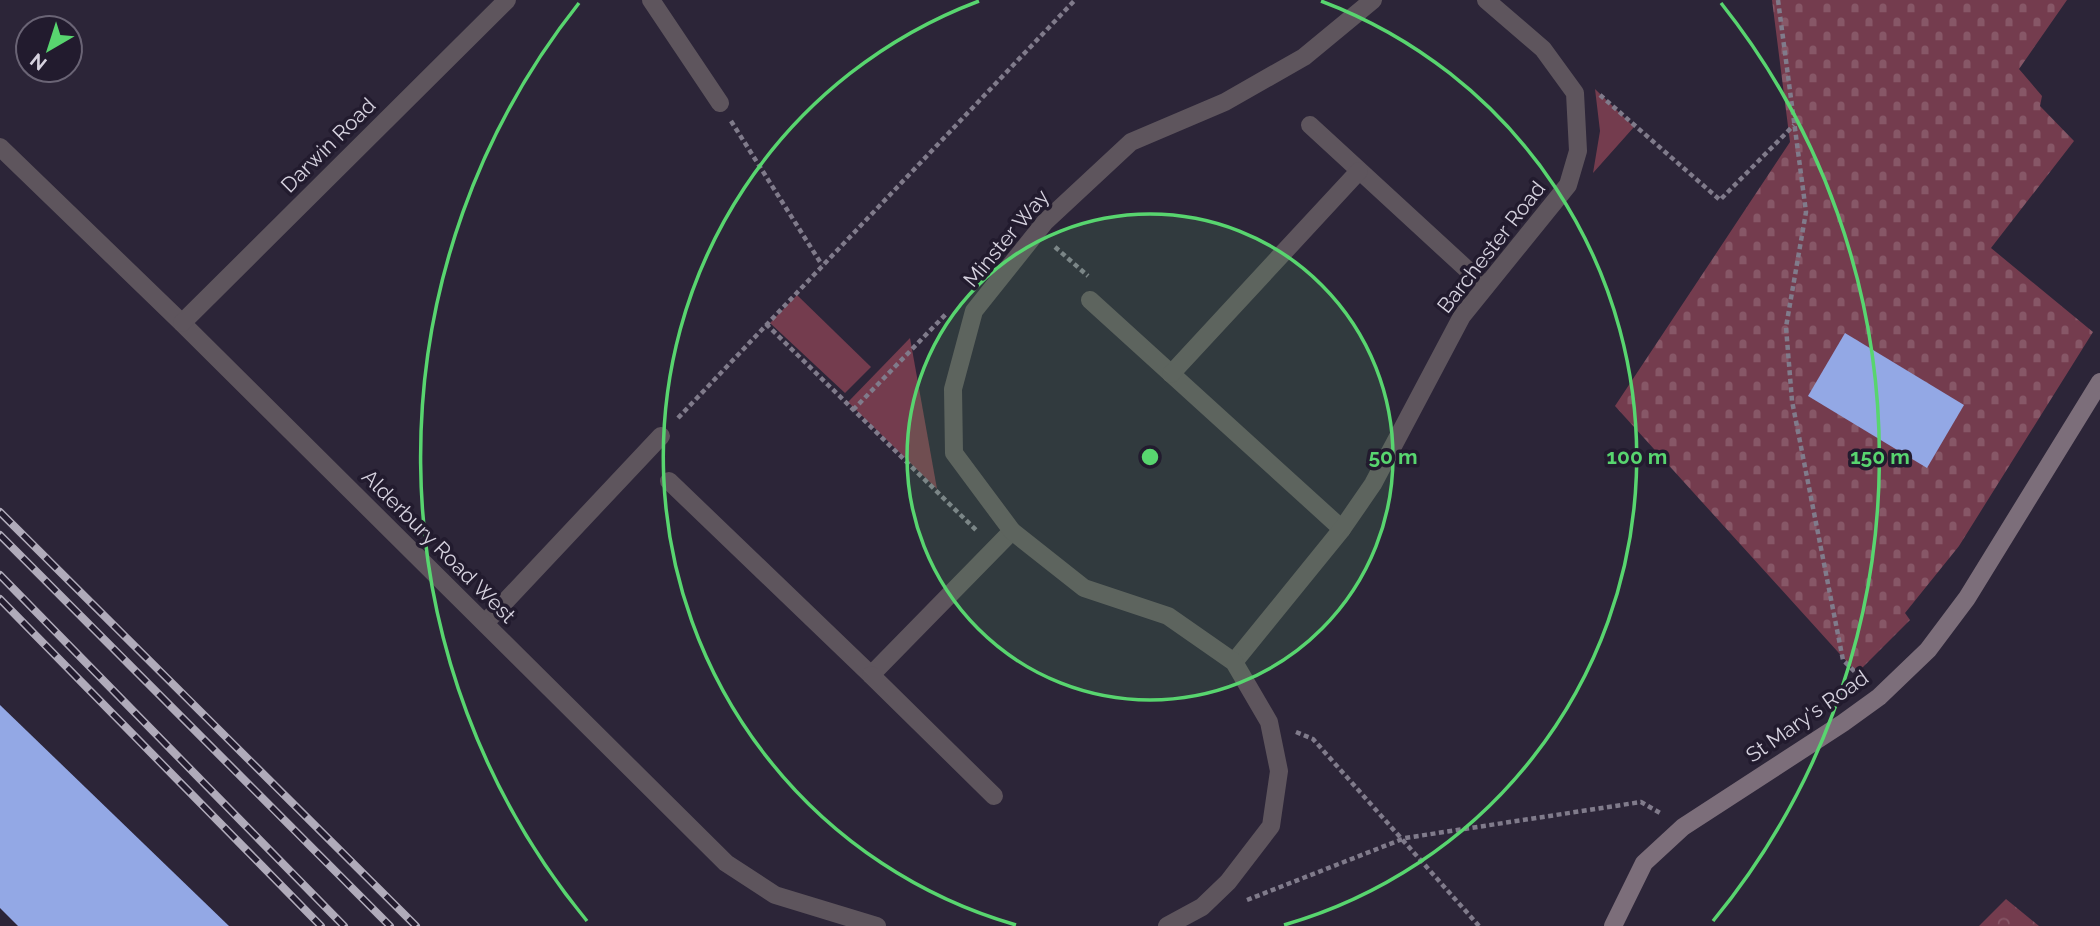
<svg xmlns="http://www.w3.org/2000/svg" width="2100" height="926" font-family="Raleway,sans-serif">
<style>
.grass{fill:#743c4e}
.cemetery{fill:url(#cemetery-stones)}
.park{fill:url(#park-crowns)}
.building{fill:#93a8e5}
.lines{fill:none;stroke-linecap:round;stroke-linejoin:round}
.path{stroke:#807b8b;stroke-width:4.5;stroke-dasharray:5 3.5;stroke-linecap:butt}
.lane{stroke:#5e555d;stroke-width:18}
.street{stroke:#5e555d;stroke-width:18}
.secondary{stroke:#7c6e7a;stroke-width:18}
.rail-casing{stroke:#b0abba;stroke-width:8}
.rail{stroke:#221b2e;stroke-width:5;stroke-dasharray:16;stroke-linecap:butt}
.ring{fill:none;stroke:#58d56f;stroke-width:3.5}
.labels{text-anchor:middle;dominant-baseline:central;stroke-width:7;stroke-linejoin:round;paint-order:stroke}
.street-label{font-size:21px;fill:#d6d2df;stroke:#221b2e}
.centre{fill:#58d56f;stroke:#221b2e;stroke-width:3.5}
.ring-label{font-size:21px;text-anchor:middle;font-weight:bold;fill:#58d56f;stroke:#221b2e;stroke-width:7;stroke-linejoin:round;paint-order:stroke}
</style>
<defs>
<pattern id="cemetery-stones" width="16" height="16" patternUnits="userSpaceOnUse" patternTransform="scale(1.75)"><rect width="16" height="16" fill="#743c4e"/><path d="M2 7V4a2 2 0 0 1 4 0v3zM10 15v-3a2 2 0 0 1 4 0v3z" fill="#875767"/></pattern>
<pattern id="park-crowns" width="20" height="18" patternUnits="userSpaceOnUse" patternTransform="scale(1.75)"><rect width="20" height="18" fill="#743c4e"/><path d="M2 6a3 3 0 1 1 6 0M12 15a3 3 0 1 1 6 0" fill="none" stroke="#875767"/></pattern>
</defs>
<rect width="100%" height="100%" fill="#2c2538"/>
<g class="grass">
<path d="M1595 89 1634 127 1593 173 1600 131Z"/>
<path d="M797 295 871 367 845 393 770 323Z"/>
<path d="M910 338 937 489 848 402Z"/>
</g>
<path class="cemetery" d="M1772 0H2067L2019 69 2042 96 2040 106 2074 141 1991 248 2093 332 1959 546 1905 613 1910 620 1857 673 1615 406 1790 142Z"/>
<path class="park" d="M2006 899 2039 926H1979Z"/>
<g class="building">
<path d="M1845 333 1964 405 1927 468 1808 396Z"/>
<path d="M0 705 229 926H18L0 908Z"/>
</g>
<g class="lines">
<g class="path">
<path d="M1778 0 1806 212 1786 327 1792 401 1843 660 1862 679"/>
<path d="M1600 95 1720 200 1794 125"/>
<path d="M731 121 822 265"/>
<path d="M1055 247 1088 276"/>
<path d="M766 324 977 531"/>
<path d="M853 410 947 313"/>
<path d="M678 418 1075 0"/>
<path d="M1296 732 1313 739 1479 926"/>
<path d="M1247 900 1405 838 1641 802 1662 814"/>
</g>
<g class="lane">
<path d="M669 481 871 675 1012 531"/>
<path d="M485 623 661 436"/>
<path d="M871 675 994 796"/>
</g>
<g class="street">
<path d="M651 0 720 103"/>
<path d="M1310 125 1485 286"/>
<path d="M0 147 182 323 726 863 775 895 877 926"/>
<path d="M1090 300 1342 529"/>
<path d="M182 323 507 0"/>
<path d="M1171 374 1359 171"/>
<path d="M1234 662 1342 529 1373 484 1462 316 1568 185 1578 151 1575 93 1543 49 1486 0"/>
<path d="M1167 926 1202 907 1228 882 1271 826 1279 771 1269 722 1234 662 1168 616 1084 588 1012 531 954 453 953 389 974 311 1045 222 1131 142 1225 102 1304 57 1373 0"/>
</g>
<path class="secondary" d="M1613 926 1644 863 1683 827 1843 723 1879 697 1928 650 1967 598 2100 382"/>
<g class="rail-casing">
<g id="rail">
<path d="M0 512 416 926"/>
<path d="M0 535 390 926"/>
<path d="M0 575 344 926"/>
<path d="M0 599 321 926"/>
</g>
</g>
<use href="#rail" class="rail"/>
</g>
<circle cx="1150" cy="457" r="243" fill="#58d56f" fill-opacity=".12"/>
<g class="ring">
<circle cx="1150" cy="457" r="243"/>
<path d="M1016 925A487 487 0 0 1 979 1M1321 1A487 487 0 0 1 1284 925"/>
<path d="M587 921A730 730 0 0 1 579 3M1721 3A730 730 0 0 1 1713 921"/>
</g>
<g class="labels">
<g class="street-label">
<text transform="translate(328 145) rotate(-45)">Darwin Road</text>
<text transform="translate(1006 238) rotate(-50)">Minster Way</text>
<text transform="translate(1491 247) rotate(-52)">Barchester Road</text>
<text transform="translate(439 546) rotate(45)">Alderbury Road West</text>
<text transform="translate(1807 716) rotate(-35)">St Mary's Road</text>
</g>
</g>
<circle cx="1150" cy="457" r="10" class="centre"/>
<g class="ring-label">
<text x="1393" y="464">50 m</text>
<text x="1637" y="464">100 m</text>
<text x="1880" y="464">150 m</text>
</g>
<g transform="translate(49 49) rotate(219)"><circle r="33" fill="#221b2e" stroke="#6a6475" stroke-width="2"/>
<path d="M0-5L12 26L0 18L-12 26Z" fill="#58d56f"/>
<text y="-10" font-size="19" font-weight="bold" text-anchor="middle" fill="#d6d2df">N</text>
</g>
</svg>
